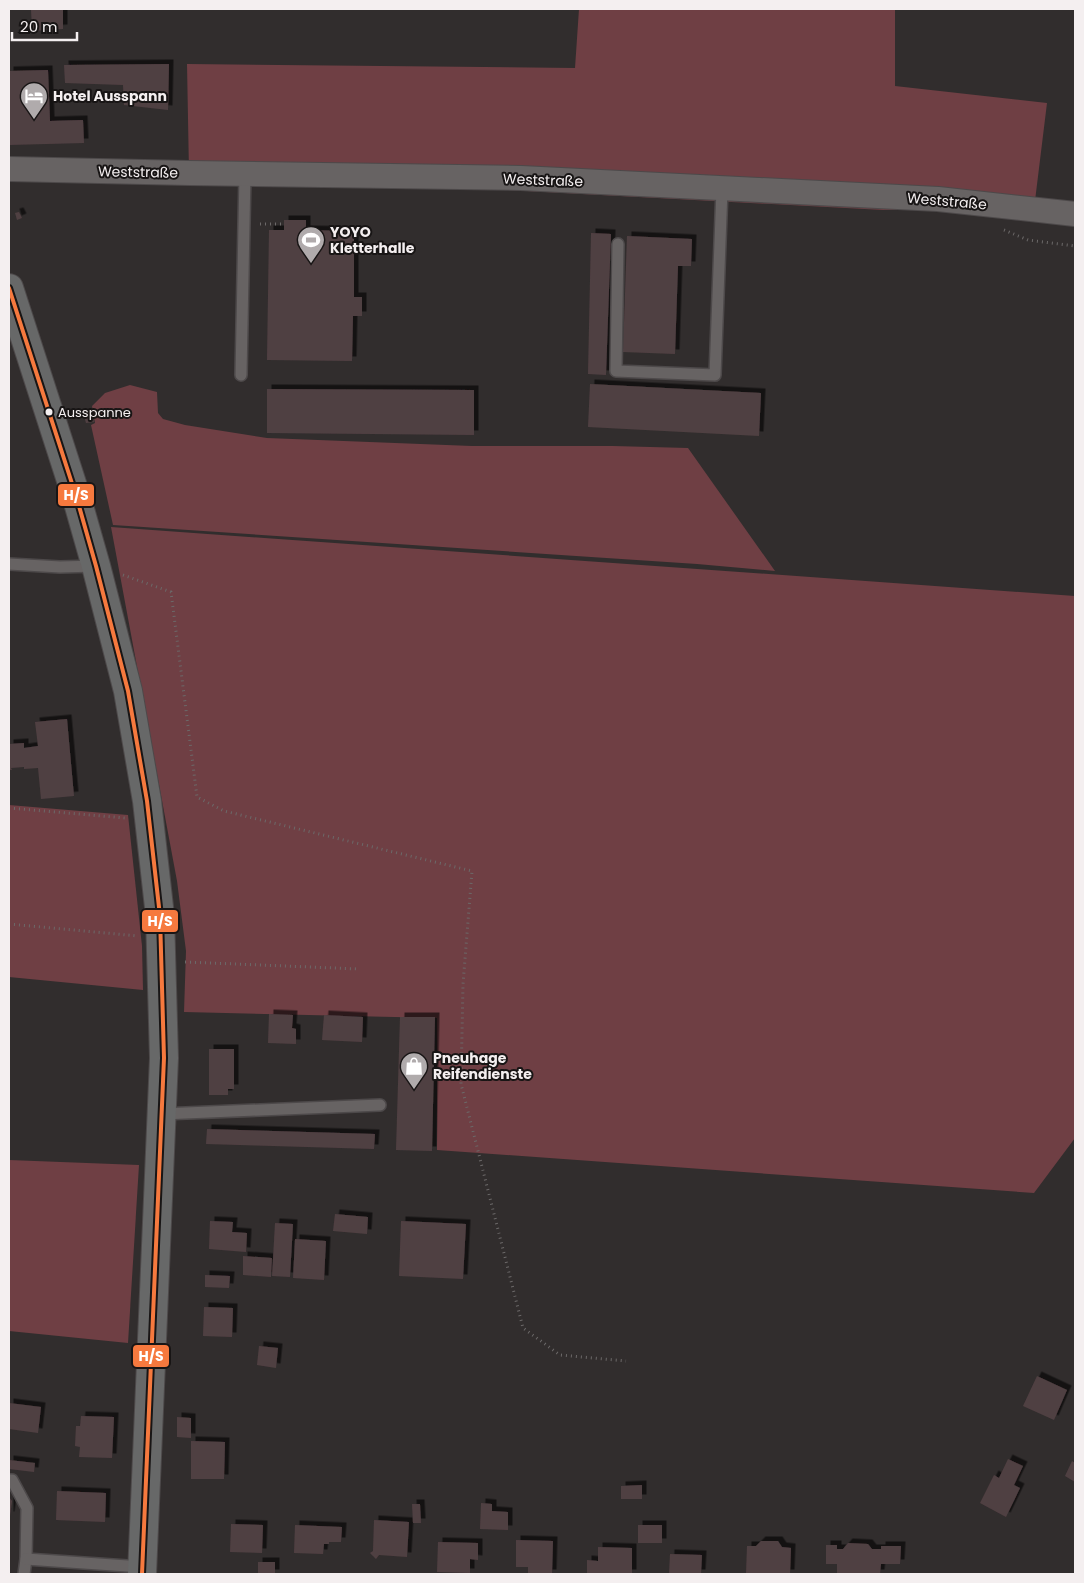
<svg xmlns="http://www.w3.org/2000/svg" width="1084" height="1583" font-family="Poppins,sans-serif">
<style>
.green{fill:#6f3f44}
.building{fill:#503f42;filter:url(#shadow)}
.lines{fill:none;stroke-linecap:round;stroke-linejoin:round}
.service-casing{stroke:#4d494a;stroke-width:14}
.minor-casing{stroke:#4d494a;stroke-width:26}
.secondary-casing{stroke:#4d494a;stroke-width:30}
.path{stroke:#6c6969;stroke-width:3;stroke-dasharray:1 4;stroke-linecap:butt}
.service{stroke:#676363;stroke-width:11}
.minor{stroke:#676363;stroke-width:24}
.secondary{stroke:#676868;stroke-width:28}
.bus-1-casing{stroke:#181515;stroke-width:8}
.bus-1{stroke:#f6793e;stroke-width:4}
.bus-dot{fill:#f4eff0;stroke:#181515;stroke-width:2}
.labels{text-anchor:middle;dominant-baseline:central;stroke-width:4;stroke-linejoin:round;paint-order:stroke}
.bus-label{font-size:13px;fill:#f4eff0;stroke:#181515;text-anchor:start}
.poi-label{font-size:14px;font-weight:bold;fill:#f4eff0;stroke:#181515;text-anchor:start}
.street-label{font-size:14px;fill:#f4eff0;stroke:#181515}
.line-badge{stroke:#181515;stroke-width:2}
.badge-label{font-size:14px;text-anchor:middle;font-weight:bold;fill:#fff}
</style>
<defs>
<filter id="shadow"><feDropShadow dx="4.5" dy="-4.5" stdDeviation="0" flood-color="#0009"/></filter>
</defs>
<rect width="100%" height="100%" fill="#312d2d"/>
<g class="green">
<path d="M579 9H895V86L1047 103 1034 209 883 210 189 173 187 64 575 68Z"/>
<path d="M130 385 157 392 158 413 163 419 185 425 267 438 472 446H613L688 448 775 571 697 564 113 525 91 425 95 423 92 406 105 393Z"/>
<path d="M111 527 1075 596V1138L1034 1193 437 1150V1018L184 1012 186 951 177 881Z"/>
<path d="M9 805 128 815 142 946 143 990 9 977Z"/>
<path d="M9 1160 139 1165 128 1343 9 1331Z"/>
</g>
<g class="building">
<path d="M31 9H63V29L32 31Z"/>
<path d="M169 64 168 110 124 105 123 85 65 83 64 65Z"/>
<path d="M48 70 50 121 83 120 84 143 9 145V71Z"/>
<path d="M19 212 22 218 17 220 15 213Z"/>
<path d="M284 220H306V230L354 231V297H362V316H353L352 361 267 360 269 230H284Z"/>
<path d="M591 233 611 234 606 375 588 374Z"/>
<path d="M627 236 692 239 691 266H678L675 354 623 352Z"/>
<path d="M590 384 761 393 759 436 588 427Z"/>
<path d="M267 389 474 390V435L267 433Z"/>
<path d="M92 415 94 422 86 423 84 416Z"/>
<path d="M67 719 74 796 41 799 38 768 24 769V767L11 768 12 770H9V744L24 743V748L38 746 35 722Z"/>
<path d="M269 1014 293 1015 292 1028 296 1029V1044L268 1043Z"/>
<path d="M324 1015 363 1017 362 1042 322 1040Z"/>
<path d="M400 1017H435L432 1151 396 1150Z"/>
<path d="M209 1049H234V1089H228V1095H209Z"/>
<path d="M207 1129 375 1134 374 1149 206 1144Z"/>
<path d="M335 1214 368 1217 367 1234 333 1231Z"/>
<path d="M210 1221 233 1222 232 1232 247 1233 246 1252 209 1249Z"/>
<path d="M401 1221 466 1224 463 1279 399 1276Z"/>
<path d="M275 1223 293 1224 290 1277 272 1276Z"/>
<path d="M295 1239 326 1241 324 1280 293 1278Z"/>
<path d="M243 1256 272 1258 271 1277 243 1275Z"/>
<path d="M205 1275 230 1276 229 1288 205 1287Z"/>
<path d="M204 1307 233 1308 232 1337 203 1336Z"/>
<path d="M259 1346 278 1348 276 1368 257 1365Z"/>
<path d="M1037 1376 1067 1390 1054 1420 1023 1406Z"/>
<path d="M9 1403 41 1407 38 1433 9 1429Z"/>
<path d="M81 1416 114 1417 112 1458 79 1457 80 1447 75 1446 76 1426H80Z"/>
<path d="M177 1417 191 1418V1438L177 1437Z"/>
<path d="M191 1441 225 1442 224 1479H191Z"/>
<path d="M1008 1459 1023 1466 1014 1485 1020 1488 1006 1517 980 1503 994 1475 999 1478Z"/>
<path d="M9 1460 35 1463 34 1472 9 1469Z"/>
<path d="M1072 1461 1075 1463V1482L1065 1476Z"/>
<path d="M642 1485V1499H621V1486Z"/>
<path d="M57 1491 106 1493 105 1522 56 1520Z"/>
<path d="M9 1497 12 1501 10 1516H9Z"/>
<path d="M481 1503 492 1504V1511L508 1512V1530L480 1529Z"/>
<path d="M412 1504H420L421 1523H413Z"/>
<path d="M374 1520 409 1522 407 1557 379 1555 376 1559 370 1553 373 1551Z"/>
<path d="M231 1524 263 1525 262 1553 230 1552Z"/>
<path d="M295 1525 342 1527 341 1542H329V1544H324L323 1554 294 1553Z"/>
<rect x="638" y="1525" width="24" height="18"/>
<path d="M516 1540 553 1541 552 1574H528V1567H516Z"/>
<path d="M761 1541H778L782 1547 791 1548 790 1574H746L747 1546H756Z"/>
<path d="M438 1542 478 1543V1560L470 1559V1573L437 1572Z"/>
<path d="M848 1543 868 1544 872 1549H881V1546H901L900 1564H881L880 1574H837V1564H826V1545H837V1549H843Z"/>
<path d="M598 1547 632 1548V1574H587V1560L598 1561Z"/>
<path d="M670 1554 702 1555 701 1574H669Z"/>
<rect x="258" y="1562" width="17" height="12"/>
</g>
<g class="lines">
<g class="service-casing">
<g id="service">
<path d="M618 244 616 371 715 375 722 189"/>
<path d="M241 375 245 174"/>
<path d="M9 564 60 567 96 566"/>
<path d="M162 1114 380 1105"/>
<path d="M9 1480H12L27 1508 26 1559 24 1574"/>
<path d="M26 1559 142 1567"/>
</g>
</g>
<g class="minor-casing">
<path id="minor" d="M9 169 189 173 521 178 938 199 1075 214"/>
</g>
<g class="secondary-casing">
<path id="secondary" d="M9 288 77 499 96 566 128 691 147 801 160 916 164 1058 142 1574"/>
</g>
<g class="path">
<path d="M260 224H284"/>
<path d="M1004 230 1028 240 1075 246"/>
<path d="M123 575 171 592 197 797 224 811 472 871 463 984 461 1084 523 1328 560 1355 626 1361"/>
<path d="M9 808 125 818"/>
<path d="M9 924 138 936"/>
<path d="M185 962 359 969"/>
</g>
<use href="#service" class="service"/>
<use href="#minor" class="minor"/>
<use href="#secondary" class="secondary"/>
<g class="bus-1-casing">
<path id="bus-1" d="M9 288 77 499 96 566 128 691 147 801 160 916 164 1058 142 1574"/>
</g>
<use href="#bus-1" class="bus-1"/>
</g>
<defs>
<g id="hotel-pin" transform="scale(1.4375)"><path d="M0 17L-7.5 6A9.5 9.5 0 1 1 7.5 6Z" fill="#b0abac" stroke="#181515"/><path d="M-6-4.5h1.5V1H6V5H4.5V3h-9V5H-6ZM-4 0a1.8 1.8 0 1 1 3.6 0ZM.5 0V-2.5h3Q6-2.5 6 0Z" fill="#fff"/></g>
<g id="stadium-pin" transform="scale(1.4375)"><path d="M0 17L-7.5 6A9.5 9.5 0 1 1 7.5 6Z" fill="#b0abac" stroke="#181515"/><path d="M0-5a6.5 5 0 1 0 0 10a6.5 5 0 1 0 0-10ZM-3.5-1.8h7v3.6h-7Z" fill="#fff"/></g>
<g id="shop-pin" transform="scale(1.4375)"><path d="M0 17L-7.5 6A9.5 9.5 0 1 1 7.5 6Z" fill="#b0abac" stroke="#181515"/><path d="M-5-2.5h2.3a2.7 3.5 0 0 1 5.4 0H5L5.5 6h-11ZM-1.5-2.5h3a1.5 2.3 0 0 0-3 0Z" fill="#fff"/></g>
</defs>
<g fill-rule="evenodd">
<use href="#hotel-pin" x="34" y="96"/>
<use href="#stadium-pin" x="311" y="240"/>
<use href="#shop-pin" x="414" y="1066"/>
</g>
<circle class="bus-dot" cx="49" cy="412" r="4.5"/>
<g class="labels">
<g class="bus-label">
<text x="58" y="412">Ausspanne</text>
</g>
<g class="poi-label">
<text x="53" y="96">Hotel Ausspann</text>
<text x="330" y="232">YOYO<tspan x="330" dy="16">Kletterhalle</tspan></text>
<text x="433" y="1058">Pneuhage<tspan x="433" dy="16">Reifendienste</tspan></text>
</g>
<g class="street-label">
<text transform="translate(138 172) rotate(1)">Weststraße</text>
<text transform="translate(543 180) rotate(2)">Weststraße</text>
<text transform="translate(947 201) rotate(5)">Weststraße</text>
</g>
</g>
<g class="line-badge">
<rect x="57" y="483" width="38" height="24" rx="5" fill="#f6793e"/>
<rect x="141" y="909" width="38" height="24" rx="5" fill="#f6793e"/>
<rect x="132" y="1344" width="38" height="24" rx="5" fill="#f6793e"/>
</g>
<g class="badge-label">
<text x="76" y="500">H/S</text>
<text x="160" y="926">H/S</text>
<text x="151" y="1361">H/S</text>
</g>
<rect width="1084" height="1583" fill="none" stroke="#f4eff0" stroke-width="20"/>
<path d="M12 32v8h65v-8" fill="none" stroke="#f4eff0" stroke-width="2.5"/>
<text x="20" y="32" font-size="15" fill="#f4eff0" stroke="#181515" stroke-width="4" paint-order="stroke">20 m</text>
</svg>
